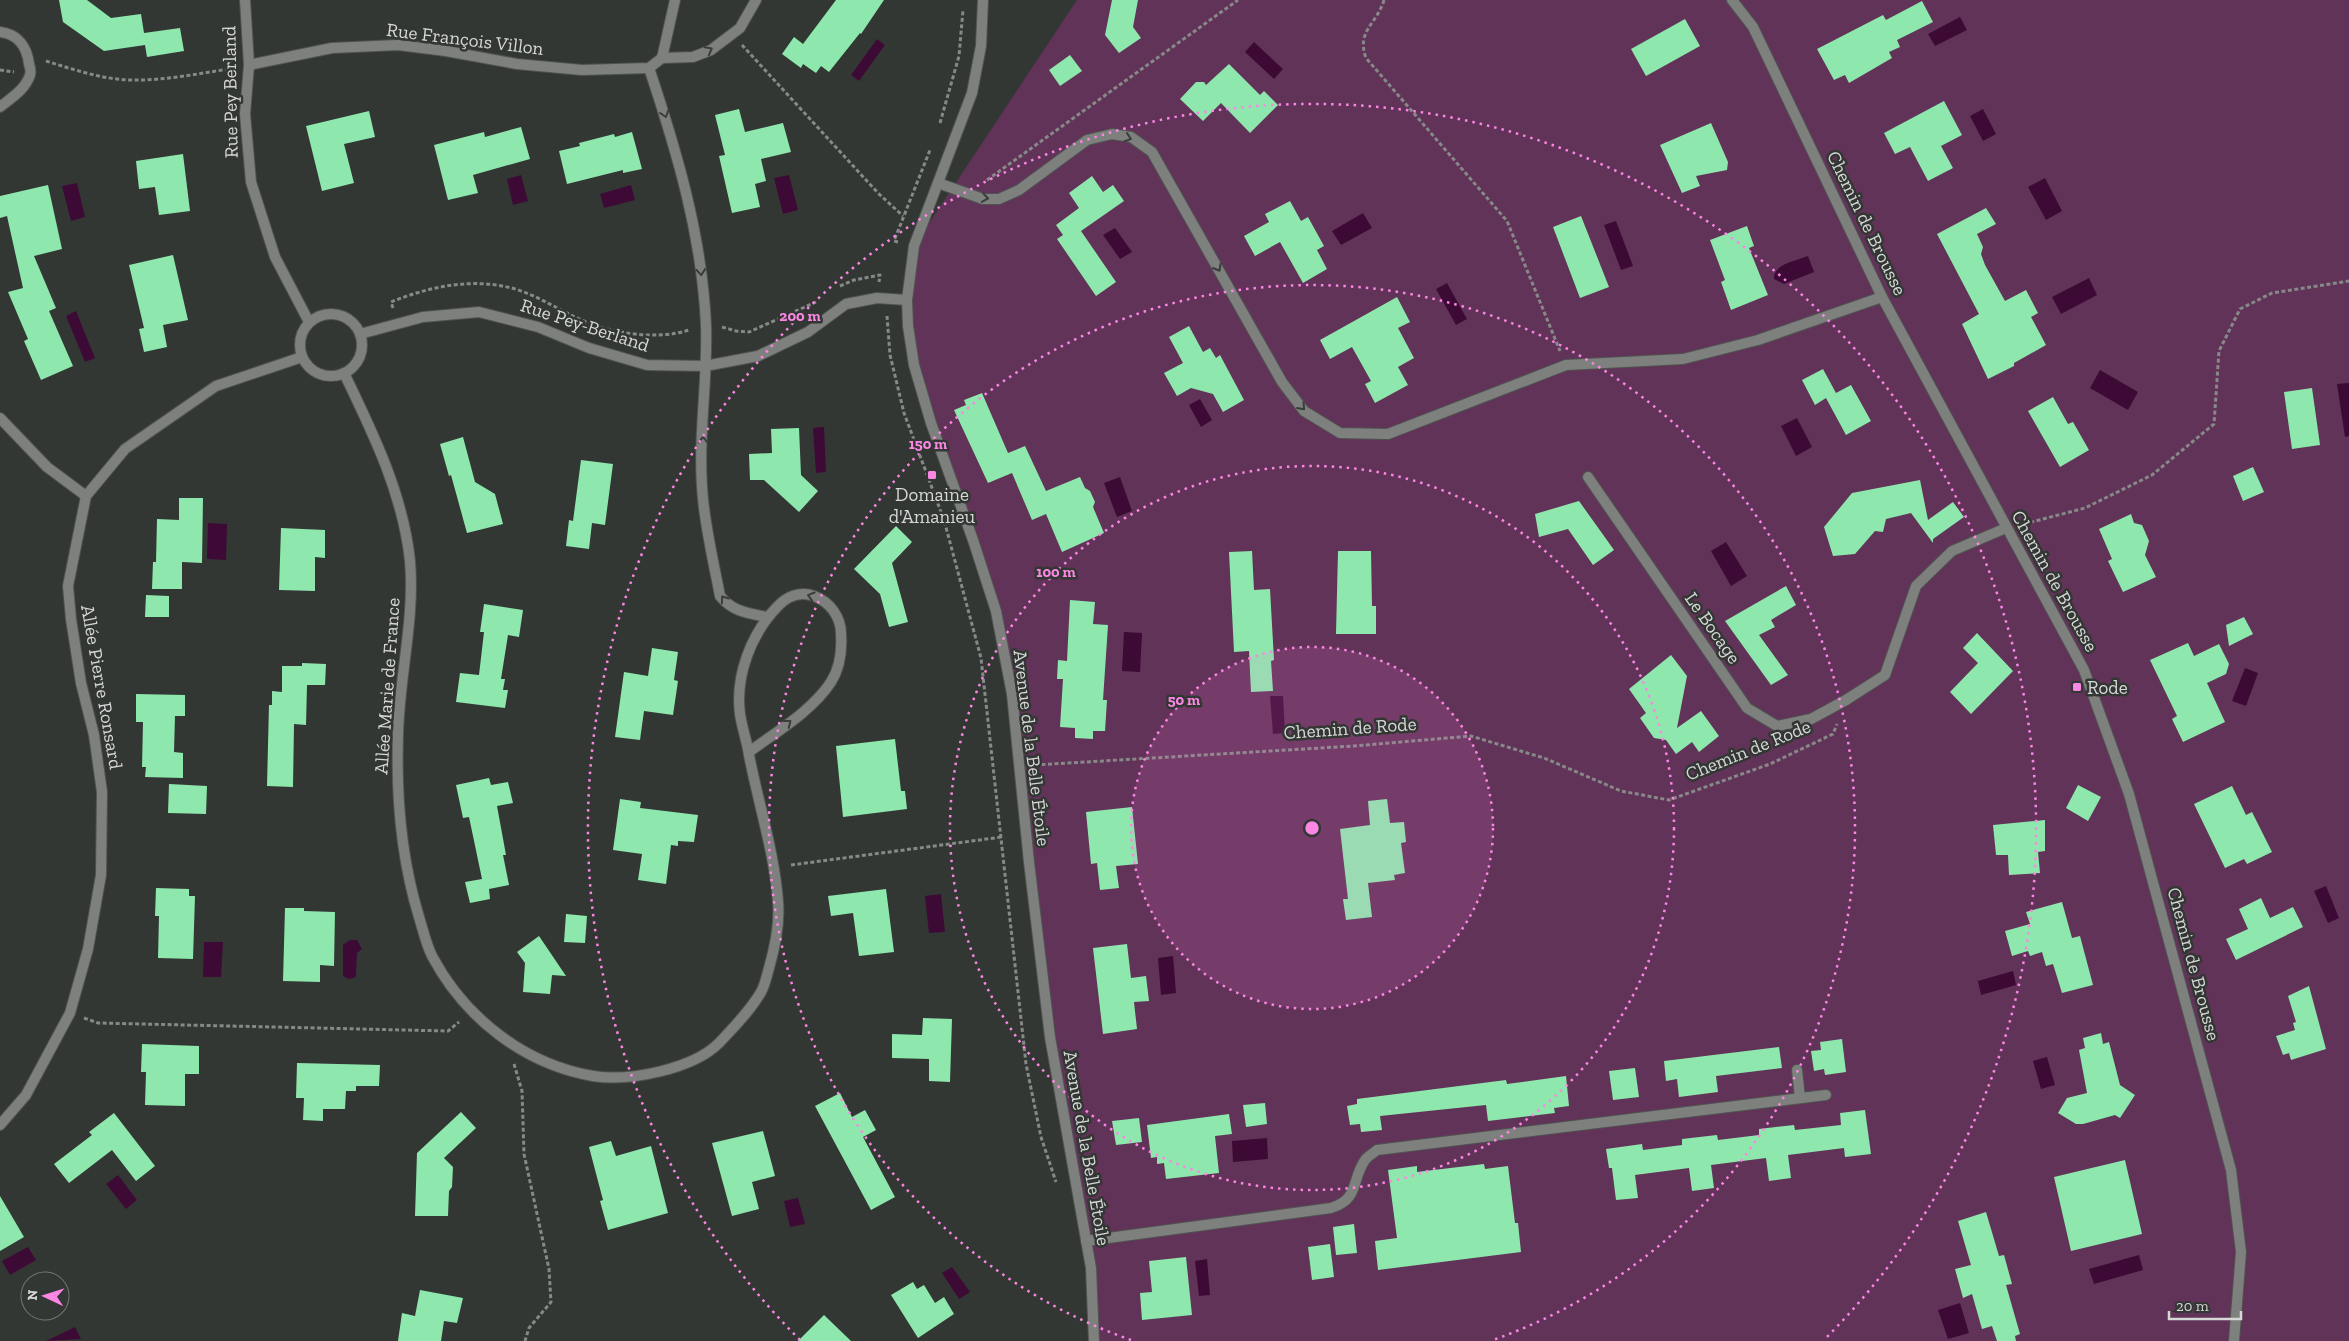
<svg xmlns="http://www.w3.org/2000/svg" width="2349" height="1341" font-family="'Zilla Slab',serif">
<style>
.green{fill:#623358}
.water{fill:#3d0a35}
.building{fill:#8ee8ad}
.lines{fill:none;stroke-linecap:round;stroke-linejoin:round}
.lane-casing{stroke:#505451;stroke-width:12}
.street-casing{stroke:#505451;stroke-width:12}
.path{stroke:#868987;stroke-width:3;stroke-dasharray:4 2.5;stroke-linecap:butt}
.lane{stroke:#7e807e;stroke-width:10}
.street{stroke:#7e807e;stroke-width:10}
.oneway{stroke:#3a3e3b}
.ring{fill:none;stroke:#fc86e4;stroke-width:2.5;stroke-dasharray:2.5 5}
.poi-dot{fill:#fc86e4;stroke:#333734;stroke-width:2}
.labels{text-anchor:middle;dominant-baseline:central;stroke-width:5;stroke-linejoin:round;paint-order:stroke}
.street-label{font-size:19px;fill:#d6d8d7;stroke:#333734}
.poi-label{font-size:19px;fill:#d6d8d7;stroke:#333734}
.centre{fill:#fc86e4;stroke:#333734;stroke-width:2.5}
.ring-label{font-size:15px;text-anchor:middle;font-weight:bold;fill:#fc86e4;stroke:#333734;stroke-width:5;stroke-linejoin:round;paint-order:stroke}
</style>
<rect width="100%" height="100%" fill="#333734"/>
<path class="green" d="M1077 0H2349V1341H1094V1296L1057 1087 1021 766 995 611 920 390 908 326 914 246Z"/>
<g class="water">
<path d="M1960 17 1967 30 1935 46 1928 34Z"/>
<path d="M877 39 885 45 859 81 851 75Z"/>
<path d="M1254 42 1283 69 1274 79 1245 52Z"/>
<path d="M1983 109 1996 134 1983 141 1970 116Z"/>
<path d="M521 175 528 201 513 205 507 179Z"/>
<path d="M789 175 798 210 783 214 774 178Z"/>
<path d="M2045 178 2062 211 2046 220 2028 187Z"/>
<path d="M77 183 85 217 71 221 62 186Z"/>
<path d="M631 185 635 200 604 208 600 194Z"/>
<path d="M1363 213 1372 228 1341 245 1332 231Z"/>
<path d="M1616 221 1633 266 1621 270 1604 225Z"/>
<path d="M1115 228 1132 252 1120 259 1103 235Z"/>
<path d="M1808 256 1814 272 1784 284 1774 279C1773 264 1796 261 1808 256Z"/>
<path d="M2089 278 2097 295 2061 314 2052 297Z"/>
<path d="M1447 283 1467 319 1456 325 1436 289Z"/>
<path d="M76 311 95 358 85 362 66 316Z"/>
<path d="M2100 370 2138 392 2128 410 2090 388Z"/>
<path d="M2349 383V436L2345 437 2337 384Z"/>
<path d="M1200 399 1212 420 1201 427 1189 405Z"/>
<path d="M1797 418 1812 447 1796 456 1781 426Z"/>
<path d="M824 427 826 472 816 473 813 428Z"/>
<path d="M1120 477 1132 511 1117 517 1104 483Z"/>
<path d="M208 523 227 524 226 560 207 559Z"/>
<path d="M1726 542 1747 576 1731 586 1711 551Z"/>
<path d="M1124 632 1142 633 1140 672 1122 671Z"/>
<path d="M2245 668 2258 673 2246 706 2232 701Z"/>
<path d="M1270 696H1283L1285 733 1273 734Z"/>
<path d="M2326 886 2339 918 2328 923 2314 891Z"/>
<path d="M941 894 945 932 929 933 925 896Z"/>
<path d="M350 940H357L362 949 357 953 356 977 349 979 343 976V945Z"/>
<path d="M204 942H223L221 977H203Z"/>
<path d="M1173 956 1176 993 1161 995 1158 958Z"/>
<path d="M2013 971 2016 985 1981 995 1978 981Z"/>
<path d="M2047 1057 2055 1085 2041 1089 2033 1061Z"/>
<path d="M1267 1138 1268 1159 1233 1162 1232 1141Z"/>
<path d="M118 1175 137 1200 126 1209 106 1184Z"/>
<path d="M798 1198 805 1224 790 1227 784 1201Z"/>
<path d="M28 1247 36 1260 10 1275 2 1261Z"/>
<path d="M2139 1255 2143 1270 2094 1284 2089 1269Z"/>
<path d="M1207 1259 1210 1295 1199 1296 1195 1261Z"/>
<path d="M952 1267 970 1292 959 1299 942 1273Z"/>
<path d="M1960 1303 1969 1333 1948 1339 1938 1310Z"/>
<path d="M75 1327 81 1339 46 1341Z"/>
</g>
<g class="building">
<path d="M59 0H87L111 18 141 14 144 33 180 28 184 51 147 57 145 45 104 51 63 22Z"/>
<path d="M836 0H884L861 34 860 33 829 72 821 66 816 73 803 64 801 68 782 54 794 37 803 44Z"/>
<path d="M1112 0H1138L1133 27 1141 38 1119 53 1105 35Z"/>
<path d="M1922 1 1933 22 1897 40 1900 47 1889 52 1892 58 1849 83 1845 75 1834 80 1817 49 1883 15 1886 20Z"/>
<path d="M1685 19 1700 46 1646 76 1631 49Z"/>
<path d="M1070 55 1082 71 1060 86 1049 70Z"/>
<path d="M1229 64 1260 95 1264 91 1278 105 1250 133 1221 103 1203 121 1180 99 1196 82H1204L1206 85Z"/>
<path d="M1944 101 1962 135 1941 146 1953 168 1928 181 1910 147 1895 154 1884 133Z"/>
<path d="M739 109 745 132 783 123 791 152 761 159 766 181 755 184 760 207 732 213 719 156 725 155 715 115Z"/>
<path d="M369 111 375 137 344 144 354 183 322 191 306 126Z"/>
<path d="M1711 123 1728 162 1727 170 1696 176 1700 186 1682 193 1660 145Z"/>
<path d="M521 127 530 159 473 175 478 193 448 200 434 145 484 132 485 137Z"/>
<path d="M632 132 642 169 623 173V170L567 184 559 151 580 146 579 143 614 134 615 137Z"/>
<path d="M183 154 190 211 159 215 155 187 139 189 136 161Z"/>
<path d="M1092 176 1103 192 1113 185 1124 201 1081 231 1116 282 1096 296 1057 239 1063 235 1056 225 1079 208 1069 193Z"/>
<path d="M48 185 62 249 34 256 56 308 49 311 73 366 41 380 24 341 28 339 8 292 23 288 7 216 0 218V196Z"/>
<path d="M1290 201 1301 221 1308 217 1324 246 1317 250 1327 269 1303 283 1280 242 1255 256 1244 236 1269 222 1265 214Z"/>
<path d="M1986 208 1996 224 1977 234 1983 247 1981 254 1985 265 2005 301 2026 290 2038 313 2031 317 2046 345 2014 363V366L1988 379 1962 324 1979 314 1937 234Z"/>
<path d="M1581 216 1609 287 1580 298 1553 227Z"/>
<path d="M1747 226 1754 246 1749 248 1768 295 1731 310 1721 282 1725 280 1710 240Z"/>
<path d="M173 255 188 320 163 325 167 347 144 352 139 329 144 328 129 265Z"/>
<path d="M1397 297 1410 322 1398 328 1414 358 1398 367 1408 385 1375 403 1365 384 1371 381 1352 347 1330 359 1320 340Z"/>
<path d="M1189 326 1203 352 1210 348 1216 358 1220 355 1244 400 1223 412 1213 394 1191 388 1177 396 1164 373 1183 363 1169 337Z"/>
<path d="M1823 369 1836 393 1851 385 1871 421 1846 435 1826 398 1815 405 1802 380Z"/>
<path d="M2312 388 2320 445 2292 449 2284 392Z"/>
<path d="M982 393 1008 453 1025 446 1046 491 1080 477 1085 488 1090 491 1095 502 1093 507 1104 533 1062 552 1046 514 1032 520 1012 473 988 483 954 410 966 405 964 400Z"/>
<path d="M2053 397 2068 424 2073 422 2089 450 2060 467 2028 411Z"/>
<path d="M799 428 801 475 818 491 799 512 764 480H750L749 454 772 453 771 429Z"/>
<path d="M463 437 475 482 495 494 503 524 467 533 451 475 449 476 440 444Z"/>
<path d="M581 460 613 464 605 525 592 523 589 549 566 546 569 520 573 521Z"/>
<path d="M2253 467 2264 492 2243 501 2233 476Z"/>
<path d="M1920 480 1928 520 1953 502 1964 517 1933 539V543L1911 513 1886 519 1883 532 1875 531 1855 554 1833 556 1824 527 1852 493Z"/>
<path d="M179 498H203L202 563 182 562V589H152L153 562H156L157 519 179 520Z"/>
<path d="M1579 501 1614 550 1593 565 1568 529 1539 537 1535 514Z"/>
<path d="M2131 514 2134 523 2142 525 2149 541 2145 555 2156 577 2123 592 2108 561 2112 559 2099 529Z"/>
<path d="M896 526 912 542 892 563 908 622 889 627 880 594 854 569Z"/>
<path d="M281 528 325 530V558L315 557V591L279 590Z"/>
<path d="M1252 551 1254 590 1270 589 1274 660 1271 661 1273 691 1251 692 1249 651 1234 652 1229 552Z"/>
<path d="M1338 551H1371L1372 606H1376V634H1336Z"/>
<path d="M1786 586 1796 605 1771 620 1775 627 1759 635 1788 675 1771 685 1725 621Z"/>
<path d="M146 595 169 596V617H145Z"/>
<path d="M1070 600 1095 602 1093 624 1108 625 1103 700H1107L1105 731H1093V739L1075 738V728L1060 727 1063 679H1057L1058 660 1067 661Z"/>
<path d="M484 604 523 610 519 637 508 635 501 679H505L503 690H508L505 708 456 702 460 673 479 675 484 632H480Z"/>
<path d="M2244 617 2253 634 2229 646 2226 625Z"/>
<path d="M1977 633 2013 671 1971 714 1950 692 1978 663 1963 648Z"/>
<path d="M2188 643 2194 656 2219 644 2229 664 2226 674 2207 683 2225 722 2183 742 2172 719 2177 716 2150 660Z"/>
<path d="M652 648 678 652 674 680 678 681 673 715 644 711 640 740 615 737 624 672 648 676Z"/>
<path d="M1671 655 1687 676 1677 728 1701 711 1719 736 1699 752 1692 742 1676 754 1666 740 1654 738 1640 718 1646 713 1629 689Z"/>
<path d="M302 663 326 664 325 685H307L306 725 294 724 293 787 267 786 269 705H272V691L282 692V666H302Z"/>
<path d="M136 694 185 695V716H175L174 752 183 753V778L145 777 146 767H142L143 722H136Z"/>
<path d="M895 739 901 791H905L907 809 843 817 836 746Z"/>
<path d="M489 778 491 785 508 782 513 803 497 806 506 855H503L509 885 489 889 490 899 470 903 465 882 482 879 469 817 463 818 456 785Z"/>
<path d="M169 784 207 786 206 814 168 813Z"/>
<path d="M2078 785 2101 797 2088 821 2066 808Z"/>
<path d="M2232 786 2246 815 2252 812 2272 852 2247 864 2244 859 2225 868 2194 804Z"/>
<path d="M620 799 641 802 640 808 698 815 694 842 678 841V846L671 845 666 884 638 880 642 854 613 850Z"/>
<path d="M1387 799 1390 823 1404 822 1406 842 1401 843 1405 873 1394 875 1395 880 1368 883 1372 917 1346 920 1343 899H1348L1340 829 1370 825 1368 801Z"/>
<path d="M1132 807 1138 864 1116 866 1119 888 1100 890 1097 863 1091 864 1086 812Z"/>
<path d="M2045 820V851L2038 852 2040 873 2009 875 2008 855H1996L1993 825Z"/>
<path d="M156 888 189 889V896H195L193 959 158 958 159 916H155Z"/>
<path d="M886 889 894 952 859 956 853 913 831 916 828 896Z"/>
<path d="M2261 898 2270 918 2293 907 2303 927 2236 960 2226 939 2248 929 2239 909Z"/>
<path d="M2062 902 2072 938 2080 936 2093 985 2062 993 2053 964 2046 966 2042 952 2030 956 2028 951 2012 956 2005 931 2030 924 2026 912Z"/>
<path d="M285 908H304V911L335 912 334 966 320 965V982L283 981Z"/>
<path d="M566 914 587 916 585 943 564 942Z"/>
<path d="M539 936 566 976 552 975 550 994 523 992 525 963 517 952Z"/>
<path d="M1127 944 1131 978 1146 976 1149 1001 1134 1002 1137 1029 1103 1034 1093 948Z"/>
<path d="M2309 986 2326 1049 2291 1060 2289 1053 2283 1055 2276 1036 2295 1030 2293 1023 2296 1022 2288 996Z"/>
<path d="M923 1018 952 1019 950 1082 929 1081V1059L892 1058V1034L922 1035Z"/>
<path d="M2101 1033 2103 1044 2109 1042 2120 1085 2135 1095 2120 1118 2115 1115 2083 1124H2076L2058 1113 2067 1098 2087 1093 2079 1050 2085 1048 2083 1038Z"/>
<path d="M1842 1039 1846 1072 1825 1075 1824 1069 1814 1071 1811 1051 1821 1050 1820 1042Z"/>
<path d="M142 1044 199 1046V1074H185V1106L145 1105 146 1072H141Z"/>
<path d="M1779 1047 1782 1068 1716 1076 1718 1092 1679 1097 1677 1079 1666 1081 1664 1061Z"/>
<path d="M297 1063 380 1065 379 1086H356V1091H346L345 1109H323V1121L303 1120 304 1098H296Z"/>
<path d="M1635 1068 1639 1097 1613 1100 1609 1071Z"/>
<path d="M1566 1076 1569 1106 1554 1108 1555 1113 1488 1121 1486 1105 1380 1116 1382 1130 1361 1132 1360 1124 1350 1125 1347 1106 1357 1104V1099L1506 1080 1507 1084Z"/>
<path d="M840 1093 852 1117 865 1110 876 1130 863 1137 895 1197 871 1210 815 1106Z"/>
<path d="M1265 1103 1267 1124 1246 1127 1243 1105Z"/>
<path d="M1865 1110 1871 1154 1845 1157 1844 1148 1788 1155 1791 1178 1769 1181 1766 1158 1711 1165 1714 1188 1692 1191 1689 1168 1635 1175 1638 1198 1616 1200 1612 1168H1609L1606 1149 1642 1144 1643 1150 1682 1145V1139L1717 1135 1718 1140 1759 1135V1129L1794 1125 1795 1130 1841 1125 1840 1113Z"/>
<path d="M461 1112 476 1128 444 1158 453 1167 452 1187 449 1191 448 1216H415L417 1153Z"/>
<path d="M114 1113 155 1166 136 1181 112 1150 69 1183 54 1164 92 1135 89 1132Z"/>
<path d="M1229 1114 1232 1134 1215 1136 1219 1173 1166 1179 1164 1163 1157 1164V1157L1151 1158 1147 1125Z"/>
<path d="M1139 1118 1142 1142 1116 1145 1112 1121Z"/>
<path d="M763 1131 775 1176 752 1182 759 1209 732 1216 712 1143Z"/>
<path d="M611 1141 616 1156 651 1146 668 1213 608 1230 600 1201 603 1200 589 1147Z"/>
<path d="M2125 1160 2142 1234 2071 1251 2054 1177Z"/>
<path d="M1484 1164 1485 1169 1508 1166 1515 1223H1518L1521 1252 1378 1270 1375 1241 1397 1238 1388 1170 1417 1166V1172Z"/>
<path d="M0 1196 24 1237 0 1251Z"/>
<path d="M1986 1212 1999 1256 2004 1255 2012 1284 2006 1285 2020 1334 2015 1336 2016 1341H1997L1992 1326 1982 1329 1972 1294 1963 1298 1955 1269 1971 1265 1958 1221Z"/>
<path d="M1354 1224 1357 1253 1336 1255 1333 1227Z"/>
<path d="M1330 1244 1334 1277 1312 1280 1308 1247Z"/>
<path d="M1186 1257 1192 1315 1142 1320 1140 1293 1152 1292 1149 1261Z"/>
<path d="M913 1282 917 1289 924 1285 935 1303 944 1297 954 1314 918 1338 891 1295Z"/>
<path d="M420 1290 463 1298 457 1323 444 1321 441 1341H398L402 1313 415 1316Z"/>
<path d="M824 1315 851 1341H798Z"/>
</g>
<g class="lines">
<g class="lane-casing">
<path id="lane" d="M1588 477 1747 708 1777 726 1811 719 1846 700"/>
</g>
<g class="street-casing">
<g id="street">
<path d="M245 0 249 65 245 114 251 182 275 257 309 322"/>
<path d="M983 0 981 46 972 93 914 246 907 300 908 326 914 365 931 423 973 540 996 611 1012 694 1029 862 1050 1037 1091 1268 1094 1341"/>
<path d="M1732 0 1753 27 1882 297 2084 670 2129 794 2231 1170 2241 1252 2234 1341"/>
<path d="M0 32C18 34 27 47 29 64 30 67 31 72 30 75 25 90 11 98 0 107"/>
<path d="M662 58 675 0"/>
<path d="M249 65 332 48 398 45 446 51 517 64 582 70 649 68 662 58 693 57 711 50 740 28 756 0"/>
<path d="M649 68C677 152 702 236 706 325 708 383 697 441 703 499 706 531 714 564 720 596 733 612 748 613 767 617"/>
<path d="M938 183 983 199H999L1019 190 1087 140 1112 134 1131 137 1152 152 1282 382 1304 411 1340 433 1388 434 1566 365 1683 359 1758 340 1882 297"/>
<circle cx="331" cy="345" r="31"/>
<path d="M360 334 423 317 479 312 538 327 589 348 647 365 705 366 758 356 808 332 846 304 877 298 907 300"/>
<path d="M344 373C373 433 403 494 410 561 415 620 399 677 398 736 396 797 401 858 419 917 423 930 426 944 432 956 465 1018 524 1064 593 1076 629 1082 693 1069 719 1043 733 1028 751 1010 761 992 765 985 767 975 769 968 775 947 780 924 778 902 775 855 758 802 749 755 747 741 742 728 740 714 735 676 751 634 777 607 787 596 800 591 814 596 830 602 841 617 841 634 842 650 840 668 831 682 812 711 776 732 749 752"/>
<path d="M0 418 47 467 86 496"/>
<path d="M1846 700 1885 675 1916 586 1952 551 2006 528"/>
<path d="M1797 1070 1800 1098"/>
<path d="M0 1125 26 1095 70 1013 88 949 101 875 102 792 94 735 81 683 71 619 68 586 86 496 125 449 216 386 302 357"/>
<path d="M1086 1241 1331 1208C1360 1199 1351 1180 1365 1160 1368 1156 1374 1153 1377 1150L1826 1095"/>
</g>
</g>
<g class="path">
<path d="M1384 0C1377 24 1356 31 1366 58L1507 221 1560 351"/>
<path d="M742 45 878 193 903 216"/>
<path d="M46 61C72 69 101 79 129 80 162 81 196 74 229 69"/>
<path d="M0 70 14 72"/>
<path d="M940 123 959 56 963 10"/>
<path d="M987 180 1238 0"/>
<path d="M898 242 894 241 930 150"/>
<path d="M840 286 854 280 880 275 879 282"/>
<path d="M393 308 391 302C426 288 464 279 502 286 528 290 552 306 575 317 607 333 656 341 689 330"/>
<path d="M887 316 890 355 904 413 944 520 981 658 1026 1064 1041 1137 1056 1182"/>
<path d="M722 327 736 331 749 332 816 302"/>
<path d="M2024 524 2085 508 2152 475 2214 424 2219 351 2240 309 2272 293 2349 281"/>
<path d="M1035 765 1354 746 1471 736 1544 758 1621 791 1669 800 1770 764 1833 734 1837 724"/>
<path d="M791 865 1002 837"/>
<path d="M84 1018 98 1023 448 1031 459 1022"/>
<path d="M514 1064 522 1091 524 1154 549 1269 551 1302 529 1328 525 1341"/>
</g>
<use href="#lane" class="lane"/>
<use href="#street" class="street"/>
</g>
<defs><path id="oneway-chevron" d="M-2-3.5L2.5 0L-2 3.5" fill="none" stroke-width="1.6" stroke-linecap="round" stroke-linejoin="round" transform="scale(1.25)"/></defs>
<g class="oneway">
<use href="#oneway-chevron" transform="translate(709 50) rotate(-28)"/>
<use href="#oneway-chevron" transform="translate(665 114) rotate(72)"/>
<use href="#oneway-chevron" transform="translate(1128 138) rotate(18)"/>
<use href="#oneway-chevron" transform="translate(985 198) rotate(8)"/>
<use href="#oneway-chevron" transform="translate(1218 268) rotate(60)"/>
<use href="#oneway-chevron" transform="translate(701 272) rotate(85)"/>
<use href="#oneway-chevron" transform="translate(1302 407) rotate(48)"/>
<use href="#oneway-chevron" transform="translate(703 440) rotate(-90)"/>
<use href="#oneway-chevron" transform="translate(811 596) rotate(-164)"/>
<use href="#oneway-chevron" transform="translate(724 599) rotate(-125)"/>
<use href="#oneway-chevron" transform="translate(788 723) rotate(-38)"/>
</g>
<circle cx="1312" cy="828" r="181" fill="#fc86e4" fill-opacity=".12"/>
<g class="ring">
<circle cx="1312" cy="828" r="181"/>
<circle cx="1312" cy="828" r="362"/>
<path d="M1131 1340A543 543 0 1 1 1493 1340"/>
<path d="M800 1340A724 724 0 1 1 1824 1340"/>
</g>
<g class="poi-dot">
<rect x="927" y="470" width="10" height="10" rx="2.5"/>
<rect x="2072" y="682" width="10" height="10" rx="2.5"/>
</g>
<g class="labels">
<g class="street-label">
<text transform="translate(465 39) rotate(7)">Rue François Villon</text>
<text transform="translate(230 92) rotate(-91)">Rue Pey Berland</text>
<text transform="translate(1867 223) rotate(64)">Chemin de Brousse</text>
<text transform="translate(585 325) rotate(18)">Rue Pey-Berland</text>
<text transform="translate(2055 581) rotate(61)">Chemin de Brousse</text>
<text transform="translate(1713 628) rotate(55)">Le Bocage</text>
<text transform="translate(387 686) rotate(-86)">Allée Marie de France</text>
<text transform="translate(102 687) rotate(80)">Allée Pierre Ronsard</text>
<text transform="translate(1350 728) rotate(-4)">Chemin de Rode</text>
<text transform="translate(1032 748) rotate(83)">Avenue de la Belle Étoile</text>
<text transform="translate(1748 750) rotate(-22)">Chemin de Rode</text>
<text transform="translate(2194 964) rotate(75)">Chemin de Brousse</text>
<text transform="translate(1087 1148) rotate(80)">Avenue de la Belle Étoile</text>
</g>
<g class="poi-label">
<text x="932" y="494">Domaine<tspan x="932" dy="22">d'Amanieu</tspan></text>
<text x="2087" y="687" text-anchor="start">Rode</text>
</g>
</g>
<circle cx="1312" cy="828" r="8" class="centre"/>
<g class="ring-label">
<text x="800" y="321">200 m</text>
<text x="928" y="449">150 m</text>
<text x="1056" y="577">100 m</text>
<text x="1184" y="705">50 m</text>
</g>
<g transform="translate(45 1296) rotate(274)"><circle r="24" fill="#333734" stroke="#747775"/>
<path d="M0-4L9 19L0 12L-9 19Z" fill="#fc86e4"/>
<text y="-8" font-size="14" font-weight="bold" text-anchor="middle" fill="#d6d8d7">N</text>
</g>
<path d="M2169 1311v8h72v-8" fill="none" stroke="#d6d8d7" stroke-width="2.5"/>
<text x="2176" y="1311" font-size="15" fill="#d6d8d7" stroke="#333734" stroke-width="4" paint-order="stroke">20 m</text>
</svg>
